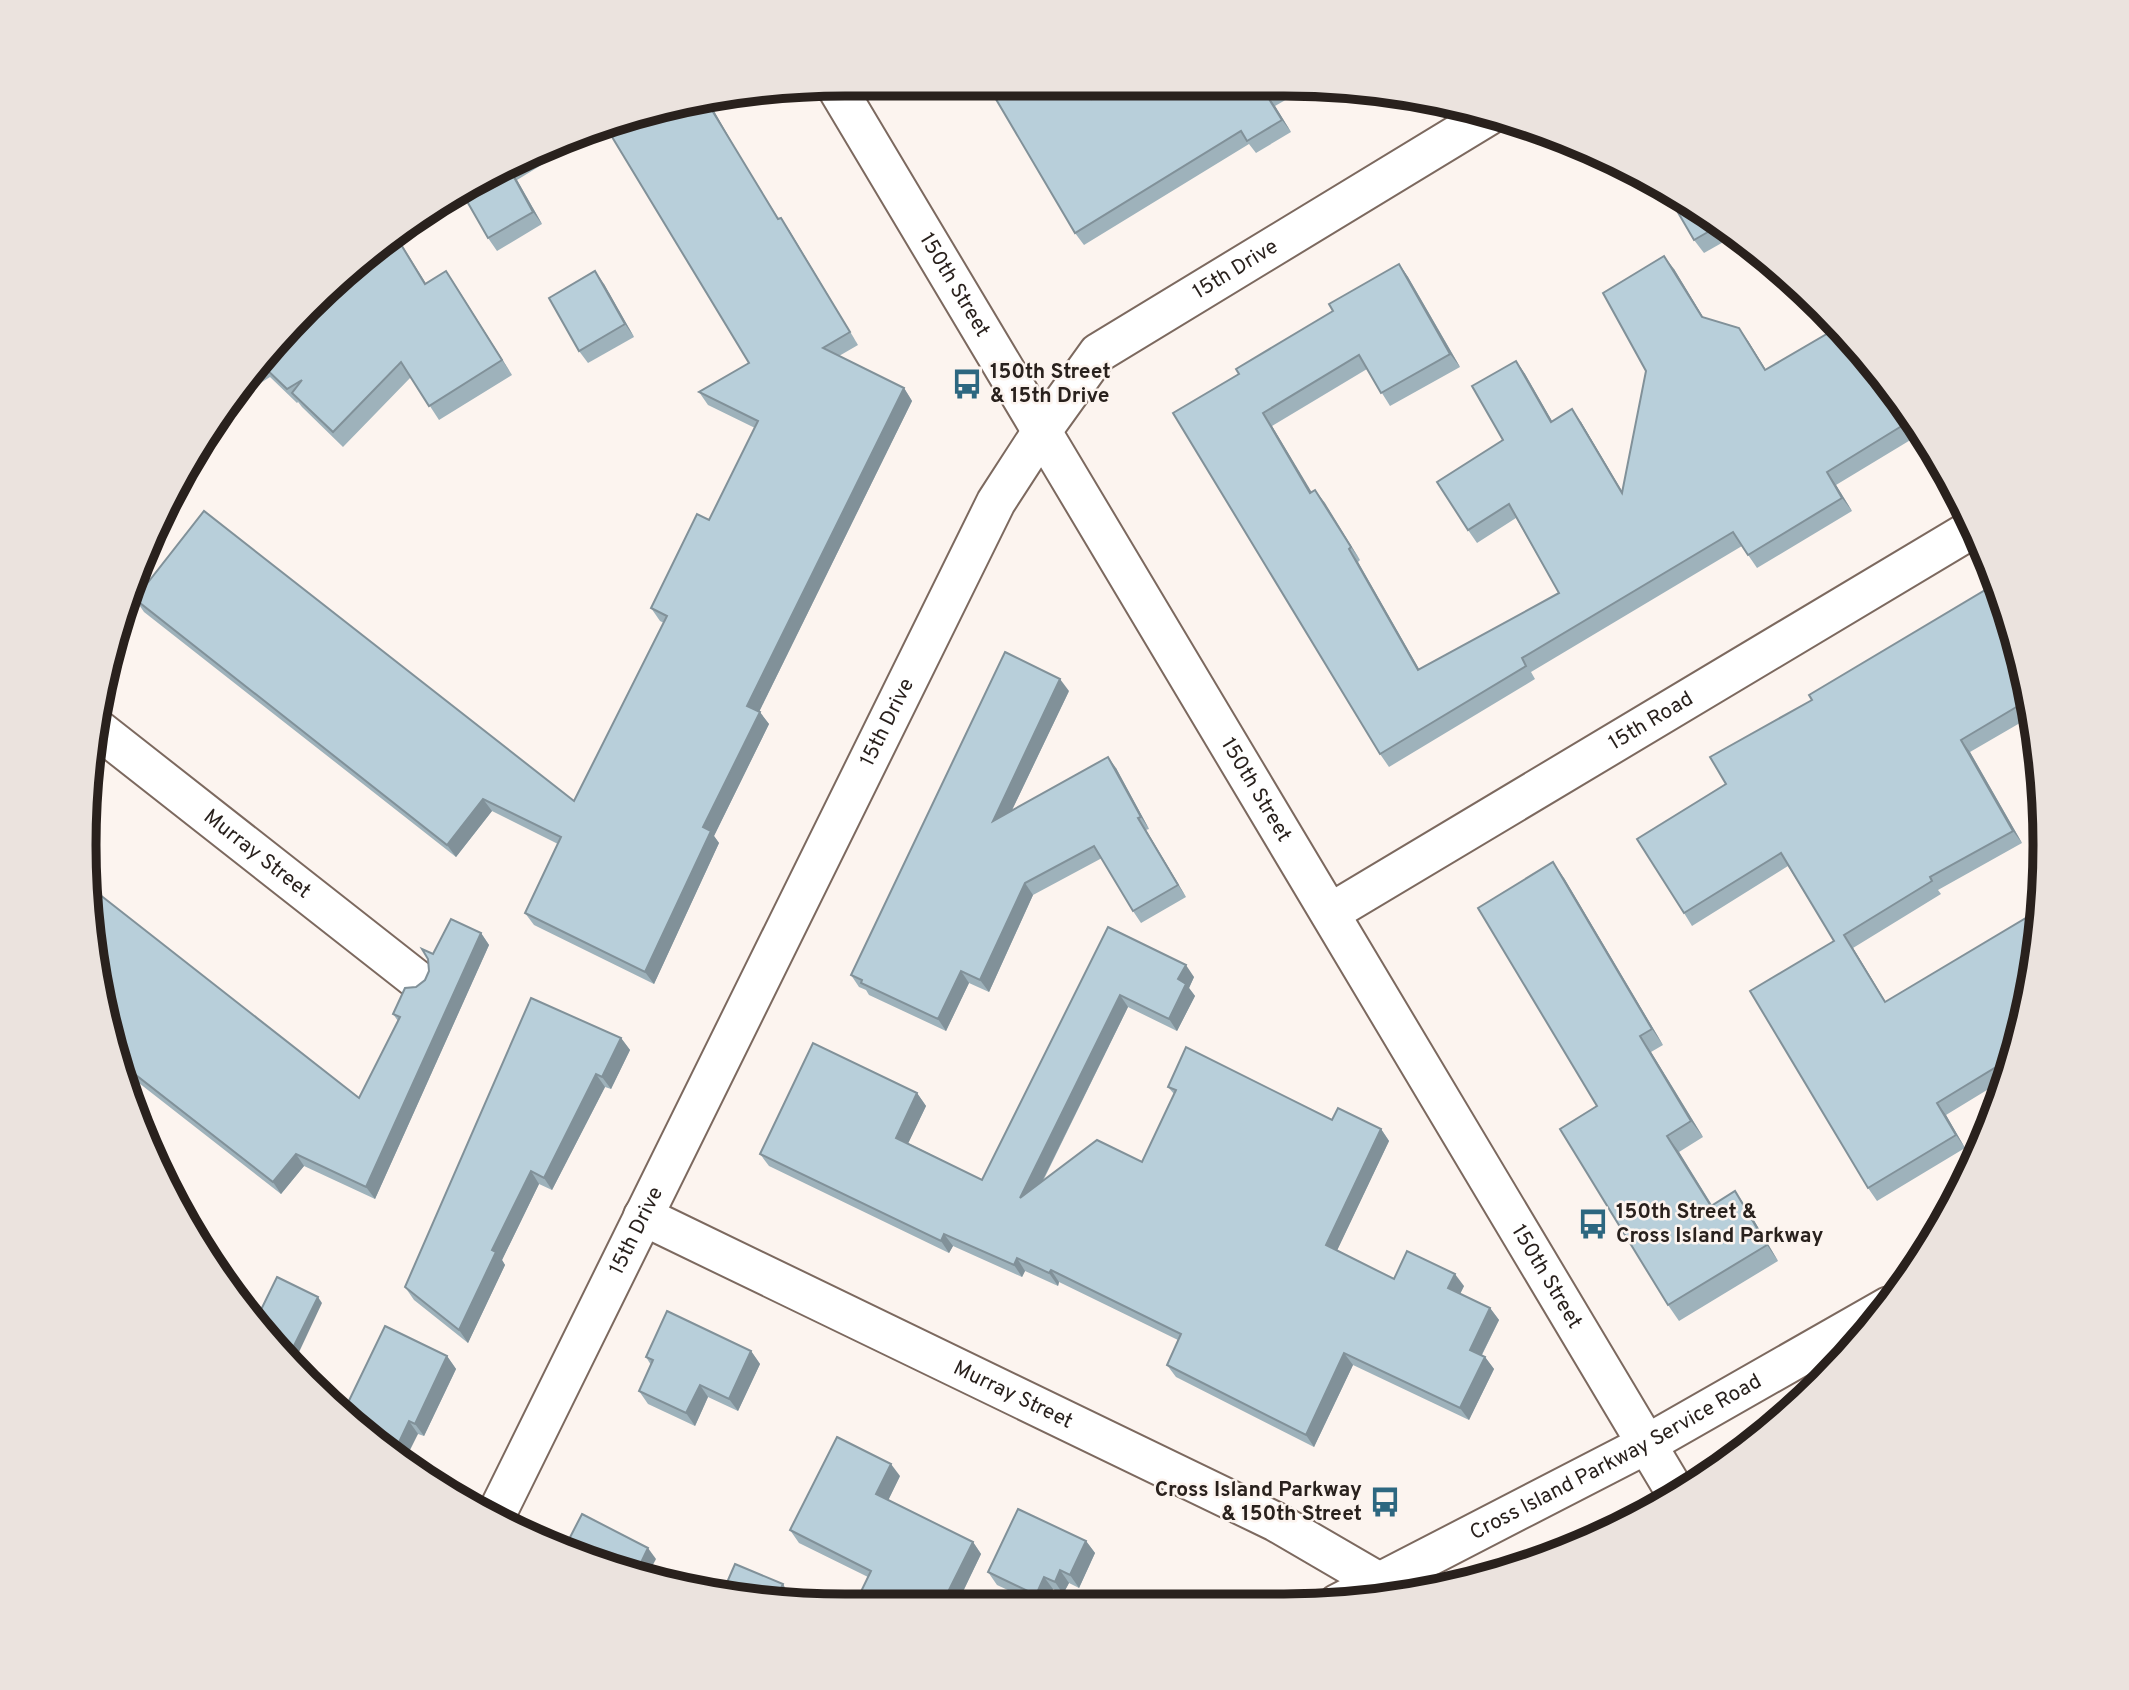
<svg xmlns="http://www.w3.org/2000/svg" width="2129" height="1690" font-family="Overpass,sans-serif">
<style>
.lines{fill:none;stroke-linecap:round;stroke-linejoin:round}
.street-casing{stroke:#7c695f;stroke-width:42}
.secondary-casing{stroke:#7c695f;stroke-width:42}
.street{stroke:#fff;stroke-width:38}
.secondary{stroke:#fff;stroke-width:38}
.wall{fill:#9eb2bb}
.shaded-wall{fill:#819199}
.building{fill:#b8cfda;stroke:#819199;stroke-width:2}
.labels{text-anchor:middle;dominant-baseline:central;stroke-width:5;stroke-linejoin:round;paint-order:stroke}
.street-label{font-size:21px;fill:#29211d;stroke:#fcf4ef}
.poi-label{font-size:21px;font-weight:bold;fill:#29211d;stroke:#fcf4ef;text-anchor:start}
.rim{fill:none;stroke:#29211d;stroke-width:9}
</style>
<rect width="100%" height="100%" fill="#fcf4ef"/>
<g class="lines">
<g class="street-casing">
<g id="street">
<path id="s1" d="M99 730 416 979"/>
<path id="s2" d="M643 1216 1276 1522 1379 1582"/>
<path id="s3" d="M496 1515 996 502 1042 431"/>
</g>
</g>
<g class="secondary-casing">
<g id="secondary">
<path id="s4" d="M835 85 1677 1495"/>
<path id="s5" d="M1042 431 1098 353 1488 116"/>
<path id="s6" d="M1330 913 1972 529"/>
<path id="s7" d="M1337 1604 1647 1444 1889 1306"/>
</g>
</g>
<use href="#street" class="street"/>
<use href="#secondary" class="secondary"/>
</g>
<g class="wall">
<path d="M1115 85 1310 86 1275 106 1291 132 1256 153 1249 144 1084 245 1075 233 1093 99Z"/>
<path d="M597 131 517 180 542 224 497 251 488 238 465 186Z"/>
<path d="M742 160 779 219 789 230 858 345 839 356 904 388 912 401 759 712 769 724 714 836 719 843 654 984 534 925 525 913 558 844 492 811 456 857 144 612 135 599 574 801 664 623 660 621 651 608 709 520 755 428 708 405 699 392 749 363Z"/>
<path d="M1665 186 1734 236 1704 253 1694 240Z"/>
<path d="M1399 264 1408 277 1460 367 1390 406 1367 369 1272 426 1311 492 1315 490 1360 560 1358 562 1419 669 1559 593 1516 518 1477 543 1468 530 1503 440 1516 361 1525 374 1552 421 1581 422 1622 492 1674 269 1703 317 1748 341 1766 370 1887 381 1922 433 1836 485 1852 511 1757 568 1742 546 1531 672 1535 679 1389 767 1380 754 1239 374 1333 311Z"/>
<path d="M446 271 512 375 439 420 411 377 343 447 302 407 298 402 297 403 270 377 253 388 249 382 307 307 426 283Z"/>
<path d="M604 284 634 337 588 363 579 351Z"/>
<path d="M190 459 195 466 183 473 186 464Z"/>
<path d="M2005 601 2032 716 1970 752 2022 843 1938 890 1941 894 1853 948 1885 1001 2019 1042 2005 1079 1946 1115 1965 1148 1877 1201 1868 1188 1834 941 1788 866 1692 926 1684 913 1726 784 1812 700Z"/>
<path d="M1069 691 1012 810 1116 768 1149 829 1146 830 1186 897 1141 923 1133 911 1102 858 1033 895 989 992 969 983 946 1031 869 995 866 990 859 987 851 975Z"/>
<path d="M1564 878 1663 1045 1651 1052 1703 1137 1679 1152 1712 1205 1746 1207 1778 1261 1679 1321 1668 1305 1597 1106Z"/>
<path d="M1108 927 1194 977 1189 988 1195 996 1177 1031 1128 1007 1043 1181 1142 1162 1174 1094 1168 1087 1381 1129 1389 1141 1337 1250 1394 1279 1464 1286 1460 1294 1490 1308 1499 1320 1482 1355 1485 1357 1494 1369 1469 1420 1353 1365 1314 1447 1176 1377 1167 1365 1178 1340 1059 1282 1058 1286 1025 1271 1022 1277 953 1246 949 1253 769 1166 760 1154 917 1093 926 1106 908 1143 982 1180Z"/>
<path d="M481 933 489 945 375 1199 304 1166 281 1194 121 1069 110 1042 359 1098 398 1021 393 1014 416 987 425 980 429 971 433 954Z"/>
<path d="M621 1038 630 1050 611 1089 605 1087 552 1190 539 1184 502 1260 505 1265 468 1343 414 1300 405 1287Z"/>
<path d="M751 1351 760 1364 738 1411 708 1397 695 1426 648 1404 639 1391 651 1365 646 1357Z"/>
<path d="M447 1356 456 1369 424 1436 418 1434 382 1449Z"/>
<path d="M900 1476 888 1500 973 1542 981 1554 956 1606H854L868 1577 799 1543 790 1530Z"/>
<path d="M1086 1541 1095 1553 1079 1588 1069 1583 1063 1594 1053 1589 1045 1605H1040L997 1585 988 1572Z"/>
</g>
<g class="shaded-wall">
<path d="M1266 94 1275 106 1291 132 1282 120Z"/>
<path d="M707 102H709L742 160 787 231 734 147Z"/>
<path d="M509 168 517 180 542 224 533 212Z"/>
<path d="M781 218 789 230 858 345 850 332Z"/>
<path d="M397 237 435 298 425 284Z"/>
<path d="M1664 256 1674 269 1711 330 1702 317Z"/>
<path d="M1399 264 1408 277 1460 367 1450 354Z"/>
<path d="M446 271 456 286 512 375 502 360Z"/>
<path d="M595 271 604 284 634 337 625 324Z"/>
<path d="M1739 328 1748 341 1774 383 1765 370Z"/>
<path d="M1516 361 1525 374 1560 435 1551 422Z"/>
<path d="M904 388 912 401 756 718 747 706Z"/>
<path d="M1572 409 1581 422 1631 506 1622 493Z"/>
<path d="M1263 413 1272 426 1320 506 1310 493Z"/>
<path d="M1827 472 1836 485 1852 511 1842 498Z"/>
<path d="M1315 490 1325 503 1360 560 1351 547Z"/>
<path d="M1349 549 1358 562 1427 683 1418 670Z"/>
<path d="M1060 679 1069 691 1001 833 993 821Z"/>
<path d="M760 712 769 724 714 836 719 843 654 984 645 972 703 827Z"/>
<path d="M1961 740 1970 752 2022 843 2013 831Z"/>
<path d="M1108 757 1116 768 1149 829 1141 817Z"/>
<path d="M483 799 492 811 456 857 447 845Z"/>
<path d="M1138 818 1146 830 1186 897 1178 885Z"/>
<path d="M1553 862 1564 878 1663 1045 1652 1029Z"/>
<path d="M1025 883 1033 895 989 992 980 980Z"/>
<path d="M481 933 489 945 375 1199 366 1187Z"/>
<path d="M1844 935 1853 948 1893 1014 1885 1002Z"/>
<path d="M1186 965 1194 977 1189 988 1195 996 1177 1031 1169 1019 1178 979Z"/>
<path d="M961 971 969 983 946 1031 938 1019Z"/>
<path d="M1120 995 1128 1007 1028 1210 1020 1198Z"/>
<path d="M1640 1036 1651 1052 1703 1137 1691 1121Z"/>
<path d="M621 1038 630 1050 611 1089 602 1077Z"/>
<path d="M596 1074 605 1087 552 1190 544 1178Z"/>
<path d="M917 1093 926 1106 905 1150 896 1138Z"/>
<path d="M1937 1103 1946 1115 1965 1148 1956 1135Z"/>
<path d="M1381 1129 1389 1141 1334 1257 1326 1245Z"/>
<path d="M1667 1136 1679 1152 1722 1222 1711 1206Z"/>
<path d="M296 1154 304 1166 281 1194 273 1182Z"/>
<path d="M531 1171 539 1184 502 1260 505 1265 468 1343 459 1330 492 1250Z"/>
<path d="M1735 1191 1746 1207 1778 1261 1767 1245Z"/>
<path d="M944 1234 953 1246 949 1253 941 1241Z"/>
<path d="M1017 1258 1025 1271 1022 1277 1014 1265Z"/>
<path d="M1051 1270 1059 1282 1058 1286 1049 1273Z"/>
<path d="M1455 1274 1464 1286 1457 1300 1448 1288Z"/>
<path d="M318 1297 322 1303 293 1365 287 1360Z"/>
<path d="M1490 1308 1499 1320 1478 1362 1470 1350Z"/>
<path d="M751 1351 760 1364 738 1411 729 1399Z"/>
<path d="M1344 1353 1353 1365 1314 1447 1306 1435Z"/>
<path d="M447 1356 456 1369 424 1436 415 1424Z"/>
<path d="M1485 1357 1494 1369 1469 1420 1460 1408Z"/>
<path d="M700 1385 708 1397 695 1426 686 1413Z"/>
<path d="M409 1421 418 1434 404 1462 393 1455Z"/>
<path d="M891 1464 900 1476 885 1507 876 1494Z"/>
<path d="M1086 1541 1095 1553 1079 1588 1070 1575Z"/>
<path d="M973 1542 981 1554 956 1606H941Z"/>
<path d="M648 1548 656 1559 647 1576 636 1573Z"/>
<path d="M1060 1570 1069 1583 1063 1594 1055 1582Z"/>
<path d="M1044 1577 1053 1589 1045 1605H1043L1036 1595Z"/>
<path d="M783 1584 787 1591 783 1600 776 1599Z"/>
</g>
<g class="building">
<path d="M987 84 1083 85 1092 99 1115 85H1281L1266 94 1282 120 1247 141 1241 131 1075 233Z"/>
<path d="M707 102 778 219 781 218 850 332 823 348 904 388 747 706 760 712 703 827 711 831 645 972 525 913 561 837 483 799 447 845 135 599 204 511 574 801 667 616 651 608 697 514 709 520 758 421 699 392 749 363 606 127 648 110Z"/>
<path d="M511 167 509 168 533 212 488 238 460 189 465 186Z"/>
<path d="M1662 185 1665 186 1720 225 1694 240Z"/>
<path d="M397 238 425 284 446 271 502 360 429 406 401 362 333 432 292 393 302 380 287 389 262 365 307 307Z"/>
<path d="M1664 256 1702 317 1739 328 1765 370 1837 328 1887 381 1913 419 1827 472 1842 498 1748 555 1733 532 1522 658 1526 666 1380 754 1173 413 1239 374 1236 369 1333 311 1329 304 1399 264 1450 354 1381 393 1359 355 1263 413 1310 493 1315 490 1351 547 1349 549 1418 670 1559 593 1509 504 1468 530 1437 482 1503 440 1472 386 1516 361 1551 422 1572 409 1622 493 1646 371 1603 293Z"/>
<path d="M595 271 625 324 579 351 549 298Z"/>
<path d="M1997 583 2005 601 2028 700 1961 740 2013 831 1930 877 1932 881 1844 935 1885 1002 2041 909 2019 1042 2014 1056 1937 1103 1956 1135 1868 1188 1750 991 1834 941 1781 853 1684 913 1637 839 1726 784 1710 757 1812 700 1809 695Z"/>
<path d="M1005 652 1060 679 993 821 1108 757 1141 817 1138 818 1178 885 1133 911 1094 846 1025 883 980 980 961 971 938 1019 861 983 862 980 851 975Z"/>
<path d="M1553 862 1652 1029 1640 1036 1691 1121 1667 1136 1711 1206 1735 1191 1767 1245 1668 1305 1560 1129 1597 1106 1478 908Z"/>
<path d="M90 887 359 1098 400 1017 393 1014 405 988 416 987 425 980 429 971 428 959 422 949 433 954 451 919 481 933 366 1187 296 1154 273 1182 118 1061 110 1042Z"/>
<path d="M1108 927 1186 965 1178 979 1186 984 1169 1019 1120 995 1020 1198 1097 1140 1142 1162 1176 1090 1168 1087 1186 1047 1332 1120 1338 1108 1381 1129 1326 1245 1394 1279 1407 1251 1455 1274 1448 1288 1490 1308 1470 1350 1485 1357 1460 1408 1344 1353 1306 1435 1167 1365 1181 1334 1051 1270 1049 1273 1017 1258 1014 1265 944 1234 941 1241 760 1154 813 1043 917 1093 896 1138 982 1180Z"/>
<path d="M531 998 621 1038 602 1077 596 1074 544 1178 531 1171 492 1250 496 1252 459 1330 405 1287Z"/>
<path d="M277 1277 318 1297 287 1360 273 1346 255 1322Z"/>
<path d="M667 1311 751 1351 729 1399 700 1385 686 1413 639 1391 653 1360 646 1357Z"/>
<path d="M385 1326 447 1356 415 1424 409 1421 393 1455 382 1449 343 1413Z"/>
<path d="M837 1437 891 1464 876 1494 973 1542 941 1606H854L871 1571 790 1530Z"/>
<path d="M1018 1509 1086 1541 1070 1575 1060 1570 1055 1582 1044 1577 1036 1595 988 1572Z"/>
<path d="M582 1514 648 1548 636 1573 563 1551Z"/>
<path d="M735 1564 783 1584 776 1599 722 1594Z"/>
</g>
<defs>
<g id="bus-bare" transform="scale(2.415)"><path d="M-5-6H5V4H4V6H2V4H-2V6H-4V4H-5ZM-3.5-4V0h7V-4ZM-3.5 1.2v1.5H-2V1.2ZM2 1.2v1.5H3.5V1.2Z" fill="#2d6780" stroke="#fcf4ef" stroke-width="2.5" paint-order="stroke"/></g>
</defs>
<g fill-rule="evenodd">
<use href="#bus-bare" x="967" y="384"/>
<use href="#bus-bare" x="1593" y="1224"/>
<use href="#bus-bare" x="1385" y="1502"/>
</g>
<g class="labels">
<g class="street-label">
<text stroke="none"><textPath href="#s5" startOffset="257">15th Drive</textPath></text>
<text stroke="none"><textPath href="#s4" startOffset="233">150th Street</textPath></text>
<text stroke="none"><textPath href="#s6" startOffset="374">15th Road</textPath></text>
<text stroke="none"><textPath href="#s3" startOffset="884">15th Drive</textPath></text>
<text stroke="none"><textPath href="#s4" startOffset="821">150th Street</textPath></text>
<text stroke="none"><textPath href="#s1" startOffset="201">Murray Street</textPath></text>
<text stroke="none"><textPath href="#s3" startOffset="317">15th Drive</textPath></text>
<text stroke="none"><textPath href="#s4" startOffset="1388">150th Street</textPath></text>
<text stroke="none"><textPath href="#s2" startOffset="411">Murray Street</textPath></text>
<text stroke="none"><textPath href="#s7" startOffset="315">Cross Island Parkway Service Road</textPath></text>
</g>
<g class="poi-label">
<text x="990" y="372">150th Street<tspan x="990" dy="24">&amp; 15th Drive</tspan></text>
<text x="1616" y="1212">150th Street &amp;<tspan x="1616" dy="24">Cross Island Parkway</tspan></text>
<text x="1362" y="1490" text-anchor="end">Cross Island Parkway<tspan x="1362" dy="24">&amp; 150th Street</tspan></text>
</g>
</g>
<path d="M0 0H2129V1690H0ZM845 96H1284A749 749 0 0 1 2033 845V845A749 749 0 0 1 1284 1594H845A749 749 0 0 1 96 845V845A749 749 0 0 1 845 96Z" fill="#ebe3de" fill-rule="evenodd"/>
<path class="rim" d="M845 96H1284A749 749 0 0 1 2033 845V845A749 749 0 0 1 1284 1594H845A749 749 0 0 1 96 845V845A749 749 0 0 1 845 96Z"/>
</svg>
